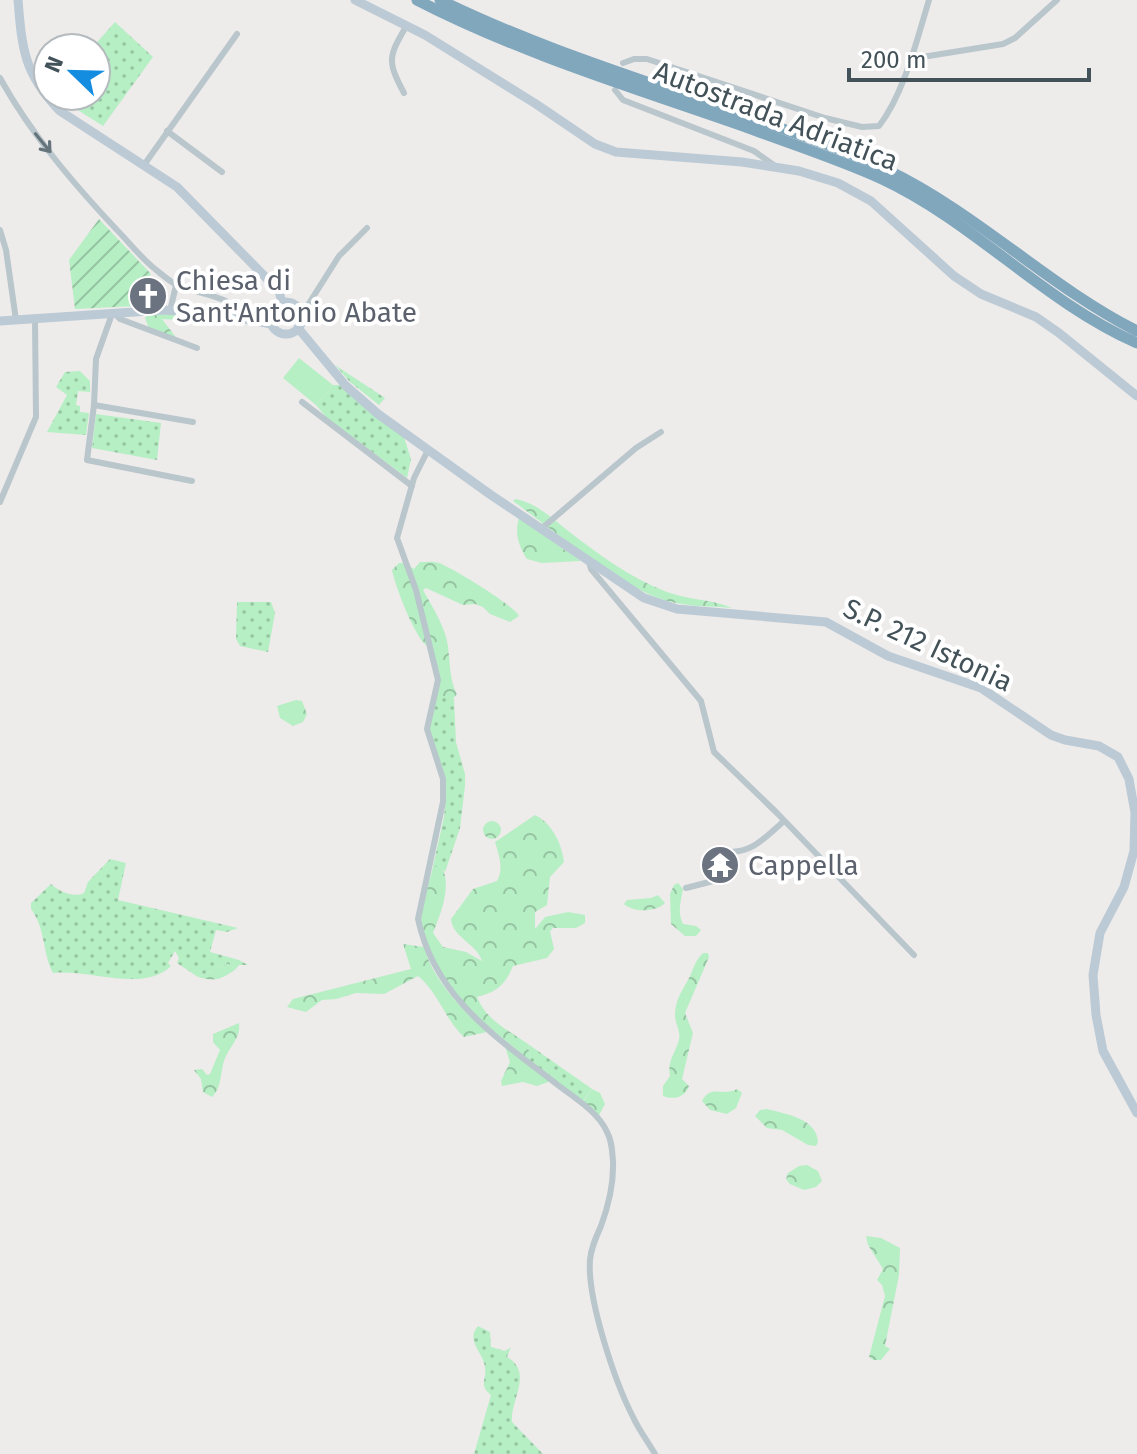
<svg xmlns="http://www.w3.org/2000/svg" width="1137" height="1454" font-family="'Fira Sans',sans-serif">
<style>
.grass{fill:url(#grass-dots)}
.forest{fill:url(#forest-crowns)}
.park{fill:#b6efc4}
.garden{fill:url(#garden-furrows)}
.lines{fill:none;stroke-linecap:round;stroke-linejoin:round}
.minor{stroke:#b9c6cc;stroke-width:6}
.secondary{stroke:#bbcad4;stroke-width:9}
.motorway{stroke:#81a7bd;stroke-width:11}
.oneway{stroke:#66757c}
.labels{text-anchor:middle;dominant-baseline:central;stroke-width:8;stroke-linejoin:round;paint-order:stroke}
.street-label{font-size:28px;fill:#435259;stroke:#fff}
.worship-label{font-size:28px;fill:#5b616d;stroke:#fff;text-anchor:start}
</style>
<defs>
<pattern id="grass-dots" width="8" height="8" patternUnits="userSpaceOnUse" patternTransform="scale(2)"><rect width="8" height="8" fill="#b6efc4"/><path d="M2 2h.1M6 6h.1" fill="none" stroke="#96c4a2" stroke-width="1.8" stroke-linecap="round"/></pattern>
<pattern id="forest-crowns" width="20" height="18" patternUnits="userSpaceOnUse" patternTransform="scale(2)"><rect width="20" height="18" fill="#b6efc4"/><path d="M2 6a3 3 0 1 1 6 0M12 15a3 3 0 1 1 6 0" fill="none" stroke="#96c4a2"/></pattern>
<pattern id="garden-furrows" width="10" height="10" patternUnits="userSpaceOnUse" patternTransform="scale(2)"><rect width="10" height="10" fill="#b6efc4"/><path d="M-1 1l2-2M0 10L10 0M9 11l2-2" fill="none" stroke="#96c4a2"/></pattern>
</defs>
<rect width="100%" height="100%" fill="#eeebeb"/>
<g class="grass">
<path d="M115 22 153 57 103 126 56 96H96V48H92Z"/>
<path d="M335 365 385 398 379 405 350 382Z"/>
<path d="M80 371 90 381V392L78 391 76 405 80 406V412L89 413 86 435 47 432 67 395 56 387 65 372Z"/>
<path d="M333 385H340L404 437 411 459 407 478 326 417 316 405Z"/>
<path d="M96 414 161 423 157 460 92 448Z"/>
<path d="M237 602H271L275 613 268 652 240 646 236 639Z"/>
<path d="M435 694 454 699 456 742 465 774V786L460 828 445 872 440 866 432 871 444 817 446 796 428 727Z"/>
<path d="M110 859 126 863 118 900 238 928 227 932 216 930 210 952 239 960 248 965H239L236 969 228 964 198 977 177 963 179 958 175 951 168 963 171 966C144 993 89 969 53 973 42 952 46 929 31 909V903L51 884C60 892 74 898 84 893L88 882Z"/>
<path d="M528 1044 592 1089 582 1102 530 1061Z"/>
<path d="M478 1326 490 1332 491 1347 505 1351 511 1347 507 1357C534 1373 510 1399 512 1422L543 1454H474L491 1395C478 1384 487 1381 485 1367 483 1352 465 1341 478 1326Z"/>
</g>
<g class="forest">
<path d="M150 313 185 316 179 320 162 319 178 340 149 328 145 318Z"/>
<path d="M515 499C535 502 552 518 567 530 598 554 630 578 667 592 688 600 711 599 732 608 708 606 682 607 658 598 613 581 553 530 513 501Z"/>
<path d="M519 518 581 561 542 563 527 559C519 547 514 533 519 518Z"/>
<path d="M420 562C426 562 434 561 439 563 451 567 515 606 519 616L510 622 490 614 483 607 475 604 463 605 426 588 423 590C432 606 441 620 446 637 451 655 448 678 457 694L452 700 437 696 439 680 405 563 414 569Z"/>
<path d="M399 563H403L414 590 427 646C415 638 395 586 392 570Z"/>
<path d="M296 700 302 701 307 714 303 722 293 726 280 718 277 706Z"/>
<path d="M535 815C552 823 562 844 564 862L550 877 547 905 535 912V929L545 917 568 912 585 915V923L576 928H553L550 931 554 949 547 958 513 966C505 985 497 992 477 997 486 1020 508 1030 528 1044L530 1061 465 1007 431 959 420 917 432 871 434 867 441 866C453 885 440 915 433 933L443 947 466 952 482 961C477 944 452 937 451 919L473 889 497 881C504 868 499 856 495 842Z"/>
<circle cx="492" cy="830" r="9"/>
<path d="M678 883 683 889C681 901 677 912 683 924L696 926 701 930 696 936H685L671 924 670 894 674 885Z"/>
<path d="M658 895 665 903C656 912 634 913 624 904L627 900 651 898Z"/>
<path d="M403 944 424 947C434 982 461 1008 487 1032L464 1037C445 1020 439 993 418 976L384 994 356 993 336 999 322 1000 306 1012 287 1007 293 999 411 969Z"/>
<path d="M703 953H708L709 957 685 1013 693 1033 682 1079 689 1086C685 1098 673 1100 663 1096V1086L670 1076C667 1061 675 1054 679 1040 681 1031 675 1024 675 1015 675 1000 682 991 688 980 693 972 694 961 703 953Z"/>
<path d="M228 964 236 969C222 979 215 982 198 977Z"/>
<path d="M239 1023C241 1036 233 1043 227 1054 219 1068 224 1085 212 1097L203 1092 201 1079 194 1070 202 1069 207 1075 210 1074 220 1050 213 1042V1034Z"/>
<path d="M504 1043 551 1081 537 1086 523 1082 502 1086 501 1081 510 1062Z"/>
<path d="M592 1089 600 1093 605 1104 598 1117 582 1103Z"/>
<path d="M737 1089 742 1093 736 1108 727 1114 710 1110 702 1101C711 1084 723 1097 737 1089Z"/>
<path d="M767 1109C785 1114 817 1118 818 1142L816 1146 808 1145 782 1130 767 1128 755 1116 760 1110Z"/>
<path d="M807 1165 818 1171 822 1181 816 1187 804 1190 790 1184 786 1179 788 1173 799 1166Z"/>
<path d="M866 1236 881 1238 900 1248 899 1275 885 1346 890 1349 881 1360H873L869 1357 885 1296 882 1285 877 1280 883 1269 868 1245Z"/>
</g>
<path class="park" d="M299 358 333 385 316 405 283 378Z"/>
<path class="garden" d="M99 219 151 274 134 295 136 306 75 309 69 260Z"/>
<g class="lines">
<g class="minor">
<path d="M910 59 1003 44 1015 38 1057 0"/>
<path d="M623 63 634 59H647L825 118 862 127 879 126C904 94 917 39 929 0"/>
<path d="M0 78C31 134 73 183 116 229 129 242 141 258 155 269 161 274 168 280 175 284 193 294 237 295 244 319"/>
<path d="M615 90 623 100 754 151 775 166"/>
<path d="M404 93C387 61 388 57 407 25"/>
<path d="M167 131 222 172"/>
<path d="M144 165 237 34"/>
<path d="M0 230 6 250 16 320"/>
<path d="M170 311 176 285"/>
<path d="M112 314 96 359 94 405 87 460 192 481"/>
<path d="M115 314 120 319 197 348"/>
<path d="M301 316 339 256 367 228"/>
<path d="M302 402 412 486"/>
<path d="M94 405 193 422"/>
<path d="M428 450 414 478 397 538 416 590 438 680 427 729 443 779V802L418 919C435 999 499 1039 559 1086 575 1098 599 1113 607 1132 612 1141 612 1150 613 1161 614 1184 609 1204 601 1226 596 1237 591 1248 590 1260 587 1299 615 1382 633 1417 639 1430 648 1442 655 1454"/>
<path d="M0 502 36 417 35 319"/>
<path d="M541 529 636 448 661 432"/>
<path d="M589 562 591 569 701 701 714 752 777 813 914 955"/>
<path d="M728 852C753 853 765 837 783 822"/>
<path d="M686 888 717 880 735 852"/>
</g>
<g class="secondary">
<path d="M18 0C22 49 24 74 60 111L177 187 279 291 282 303"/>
<path d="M355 0 425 35 536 104 595 144 616 152 742 162 799 171 838 183 871 201 954 276 981 294 1036 317 1059 333 1137 396"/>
<circle cx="286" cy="318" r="16"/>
<path d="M0 321 164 310 218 314 271 324"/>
<path d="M298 328 346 386 378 414 491 495 644 598 677 609 826 622 888 656 981 688 1051 735 1065 740 1099 746 1118 757 1129 779 1135 813 1134 851 1124 887 1100 933 1093 975 1096 1015 1103 1051 1137 1113"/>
</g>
<g class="motorway">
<path d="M417 0C522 54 635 88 746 127 791 144 838 159 882 179 974 222 1044 302 1137 343"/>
<path d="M440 0C540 49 647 81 751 118 797 134 844 149 887 170 977 213 1048 286 1137 331"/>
</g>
</g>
<defs><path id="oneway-shaft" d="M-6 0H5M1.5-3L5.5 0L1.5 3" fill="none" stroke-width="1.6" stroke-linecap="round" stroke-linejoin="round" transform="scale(2)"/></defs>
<use class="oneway" href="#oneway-shaft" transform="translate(43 143) rotate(51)"/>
<defs>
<g id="church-disc" transform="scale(2)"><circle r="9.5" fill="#6b7280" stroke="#fff"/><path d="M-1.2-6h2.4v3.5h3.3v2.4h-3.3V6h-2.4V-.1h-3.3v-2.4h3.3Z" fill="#fff"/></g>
<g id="temple-disc" transform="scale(2)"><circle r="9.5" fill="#6b7280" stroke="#fff"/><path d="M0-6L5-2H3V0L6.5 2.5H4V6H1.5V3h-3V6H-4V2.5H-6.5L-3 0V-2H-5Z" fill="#fff"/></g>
</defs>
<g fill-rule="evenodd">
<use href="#church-disc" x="148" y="296"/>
<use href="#temple-disc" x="720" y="865"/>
</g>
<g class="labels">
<g class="street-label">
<text transform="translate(776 116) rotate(21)">Autostrada Adriatica</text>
<text transform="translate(928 645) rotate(25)">S.P. 212 Istonia</text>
</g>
<g class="worship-label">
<text x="176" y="280">Chiesa di<tspan x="176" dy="32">Sant'Antonio Abate</tspan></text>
<text x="748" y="865">Cappella</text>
</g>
</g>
<g transform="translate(72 72) rotate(293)"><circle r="38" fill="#ffffff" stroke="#b4babd" stroke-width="2"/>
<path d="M0-6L14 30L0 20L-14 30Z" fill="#148cdf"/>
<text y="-12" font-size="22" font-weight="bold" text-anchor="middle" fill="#435259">N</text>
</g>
<path d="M849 68v12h240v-12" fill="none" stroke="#435259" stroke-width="4"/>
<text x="861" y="68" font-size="24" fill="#435259" stroke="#ffffff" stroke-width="6" paint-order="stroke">200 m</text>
</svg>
